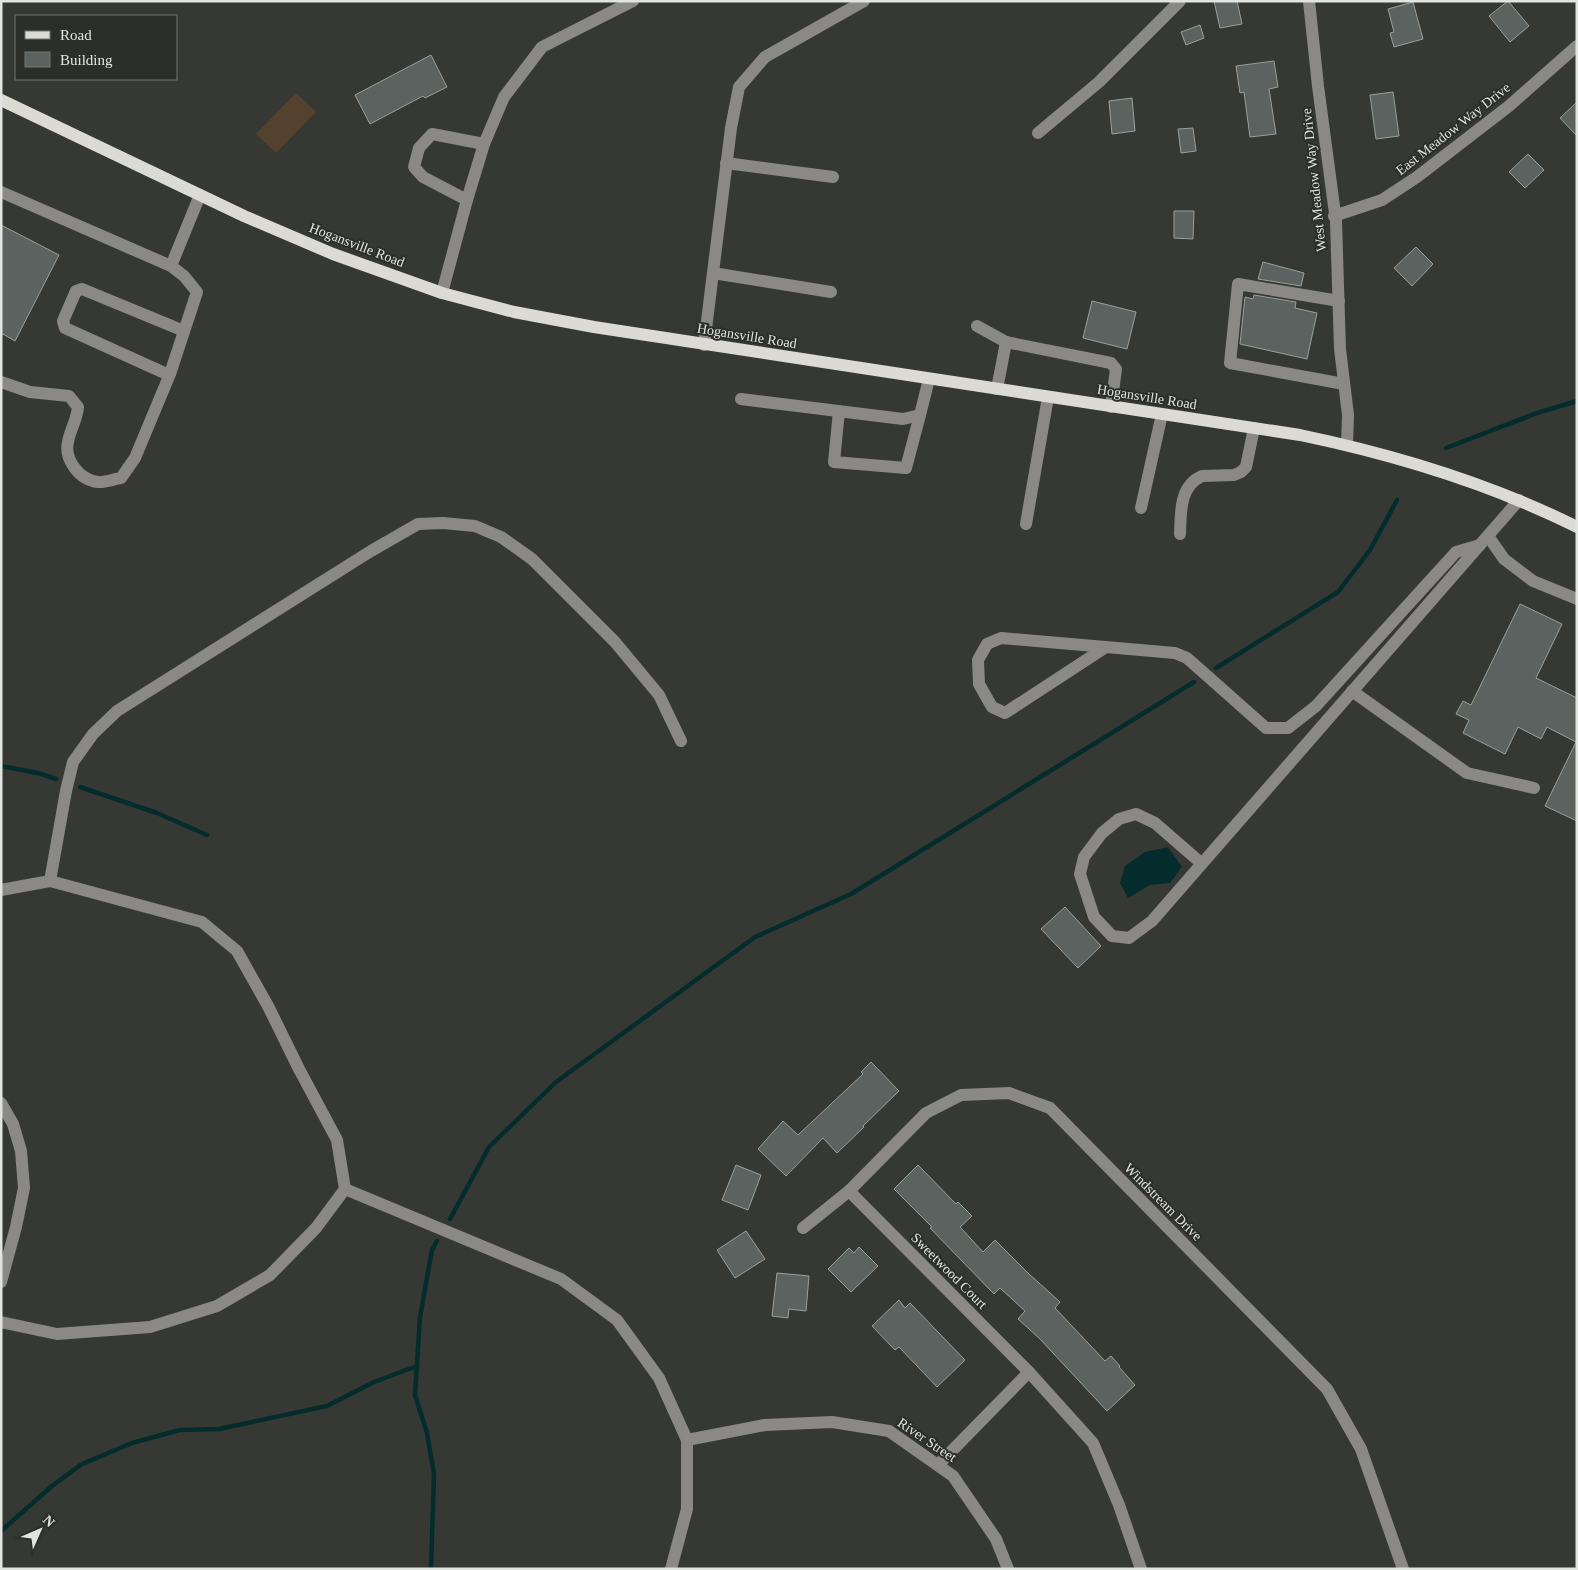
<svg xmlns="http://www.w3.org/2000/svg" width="1578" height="1570" font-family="Georgia,serif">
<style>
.green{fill:#55422e}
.water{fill:#042c2c}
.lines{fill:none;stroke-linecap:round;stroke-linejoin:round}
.stream{stroke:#042c2c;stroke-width:4.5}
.building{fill:#5b625f;stroke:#99a19d}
.minor{stroke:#8a8986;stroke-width:12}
.major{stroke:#dbdad3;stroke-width:12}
.labels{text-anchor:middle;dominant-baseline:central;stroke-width:4;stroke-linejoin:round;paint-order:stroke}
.street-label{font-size:14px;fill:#e2e4e1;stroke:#2c2f29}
</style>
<rect width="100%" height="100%" fill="#363933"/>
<path class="green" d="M296 93 316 112 276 153 256 134Z"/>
<path class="water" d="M1168 847 1182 867 1170 883 1150 885 1128 898 1120 883 1125 866 1145 852Z"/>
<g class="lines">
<g class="stream">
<path d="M1446 448 1537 413 1577 401"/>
<path d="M1216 668 1338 592 1370 550 1397 500"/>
<path d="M1 766 38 773 56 779"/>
<path d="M80 787 157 813 207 835"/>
<path d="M450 1219 489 1147 556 1082 755 937 851 894 1194 682"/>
<path d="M1 1531 52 1486 82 1464 132 1443 180 1430 219 1429 327 1406 374 1382 417 1366"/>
<path d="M431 1569 434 1474 427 1433 415 1395 420 1317 432 1250 437 1241"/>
</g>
</g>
<g class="building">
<path d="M1214 1H1237L1242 24 1220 28Z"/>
<path d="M1508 1 1529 26 1510 42 1489 16Z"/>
<path d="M1413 2 1423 39 1394 47 1390 33 1394 32 1388 9Z"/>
<path d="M1200 25 1204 38 1186 45 1181 32Z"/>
<path d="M431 55 447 87 425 98 423 96 370 124 355 95Z"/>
<path d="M1274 61 1278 87 1269 89 1276 134 1250 137 1244 92 1240 93 1236 66Z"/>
<path d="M1393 92 1399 136 1376 139 1370 95Z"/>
<path d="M1132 98 1135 131 1112 134 1109 101Z"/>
<path d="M1577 102V136L1560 118Z"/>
<path d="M1193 128 1196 151 1181 153 1178 129Z"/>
<path d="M1528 154 1544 170 1525 188 1509 172Z"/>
<path d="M1174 211H1194L1193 239 1174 238Z"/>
<path d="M1 225 59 255 15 341 1 333Z"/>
<path d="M1416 247 1433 264 1412 286 1394 268Z"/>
<path d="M1263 262 1304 273 1301 286 1258 279Z"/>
<path d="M1254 295 1296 302 1295 308 1317 313 1307 359 1240 344 1245 297 1253 299Z"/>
<path d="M1092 301 1136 312 1127 349 1083 338Z"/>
<path d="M1520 604 1562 624 1536 678 1577 698V821L1545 806 1576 742 1547 727 1541 739 1518 727 1505 754 1463 733 1469 720 1456 714 1463 701 1471 705Z"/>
<path d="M1065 907 1101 946 1078 968 1041 929Z"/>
<path d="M871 1062 899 1091 863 1126 864 1127 837 1153 823 1138 786 1176 758 1149 783 1121 798 1135 863 1074 861 1072Z"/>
<path d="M736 1165 761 1175 748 1210 722 1200Z"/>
<path d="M918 1165 956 1204 958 1202 972 1216 960 1227 983 1252 995 1240 1028 1273 1060 1302 1055 1308 1105 1361 1111 1356 1120 1366 1119 1367 1135 1385 1107 1411 1039 1338 1018 1319 1025 1311 1000 1288 994 1294 930 1228 932 1227 894 1189Z"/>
<path d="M746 1231 765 1259 735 1278 717 1250Z"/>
<path d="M859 1247 878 1266 851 1292 828 1269 849 1248 854 1253Z"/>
<path d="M777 1273 809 1276 806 1311 789 1309 788 1318 772 1316Z"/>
<path d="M899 1300 905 1308 910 1303 965 1360 937 1387 899 1347 895 1350 872 1326Z"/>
</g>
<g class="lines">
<g class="minor">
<path d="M1309 1 1318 86 1336 221 1340 349 1348 415 1347 445"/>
<path d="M1038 133 1099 82 1180 1"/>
<path d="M726 163 833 177"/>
<path d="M1 192 171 266 184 276 197 292 170 374 135 458 121 478C114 479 104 483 98 482 79 480 64 459 68 442 70 430 77 420 78 407L69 396 30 392 1 382"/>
<path d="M467 200 423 177 414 167 419 148 432 134 484 144"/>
<path d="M1334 216 1382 200 1417 177 1509 106 1577 46"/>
<path d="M171 266 200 195"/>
<path d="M713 273 831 292"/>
<path d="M442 293 467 200 484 144 504 97 542 47 633 1"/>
<path d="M1339 301 1238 284 1230 363 1344 384"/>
<path d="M977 326 1006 342 1111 363 1116 369 1111 407"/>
<path d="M704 345 731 128 739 87 765 57 864 1"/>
<path d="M169 375 65 328 63 321 76 291 82 289 184 331"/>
<path d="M997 389 1006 342"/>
<path d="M741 399 903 419 920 415 929 379"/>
<path d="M839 411 834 462 906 468 920 415"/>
<path d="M1141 508 1162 414"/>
<path d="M1026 524 1048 397"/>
<path d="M1180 534C1181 513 1179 486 1202 476L1234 475 1241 472 1246 467 1254 428"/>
<path d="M1488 536 1504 559 1533 581 1577 599"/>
<path d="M1106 647 1005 713 992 707 979 684 978 660 987 644 1001 638 1175 653 1187 658 1266 728H1288L1316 706 1456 552 1480 545"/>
<path d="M1352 691 1467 773 1534 788"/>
<path d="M1201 863 1155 823 1136 814 1119 819 1102 833 1084 857 1080 874 1094 917 1112 936 1129 938 1152 921 1519 500"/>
<path d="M50 881 66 791 73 762 93 734 117 711 371 551 418 524 443 523 475 526 501 537 532 559 615 642 659 695 681 741"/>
<path d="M1 890 50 881 202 922 237 951 268 1006 299 1069 337 1140 345 1189 316 1228 270 1275 217 1306 150 1327 57 1334 1 1322"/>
<path d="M1 1103 13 1124 21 1151 24 1188 16 1227 1 1282"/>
<path d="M345 1189 561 1279 617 1320 659 1378 687 1440V1509L671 1569"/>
<path d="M849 1191 1029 1372 1093 1443 1119 1505 1141 1569"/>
<path d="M803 1228 849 1191 926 1113 961 1095 1009 1093 1050 1108 1327 1389 1361 1449 1403 1569"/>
<path d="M687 1440 765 1425 832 1422 889 1431 953 1476 996 1539 1008 1569"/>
<path d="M938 1465 1029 1372"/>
</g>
<path class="major" d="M1 100 244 216 333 254 442 293 514 312 594 327 1300 435C1396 455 1489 483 1577 527"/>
</g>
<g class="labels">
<g class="street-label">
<text transform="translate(1453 129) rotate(-38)">East Meadow Way Drive</text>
<text transform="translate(1314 180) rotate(-96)">West Meadow Way Drive</text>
<text transform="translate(357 245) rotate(21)">Hogansville Road</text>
<text transform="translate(747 336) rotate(9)">Hogansville Road</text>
<text transform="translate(1147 397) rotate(9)">Hogansville Road</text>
<text transform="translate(1163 1202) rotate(45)">Windstream Drive</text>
<text transform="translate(949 1271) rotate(45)">Sweetwood Court</text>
<text transform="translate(927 1440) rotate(34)">River Street</text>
</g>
</g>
<rect width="1578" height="1570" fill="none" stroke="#e2e4e1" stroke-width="5"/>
<rect x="15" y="15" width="162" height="65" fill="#2c2f29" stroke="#757773"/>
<rect x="25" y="31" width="25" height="8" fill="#dbdad3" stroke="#757773"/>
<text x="60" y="40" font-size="15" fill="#e2e4e1">Road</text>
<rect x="25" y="52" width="25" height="15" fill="#5b625f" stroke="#757773"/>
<text x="60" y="65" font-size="15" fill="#e2e4e1">Building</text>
<g transform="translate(40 1530) rotate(45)" stroke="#2c2f29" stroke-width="4" paint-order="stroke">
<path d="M0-4L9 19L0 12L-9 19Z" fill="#e2e4e1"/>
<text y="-8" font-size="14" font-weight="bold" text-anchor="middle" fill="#e2e4e1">N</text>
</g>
</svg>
